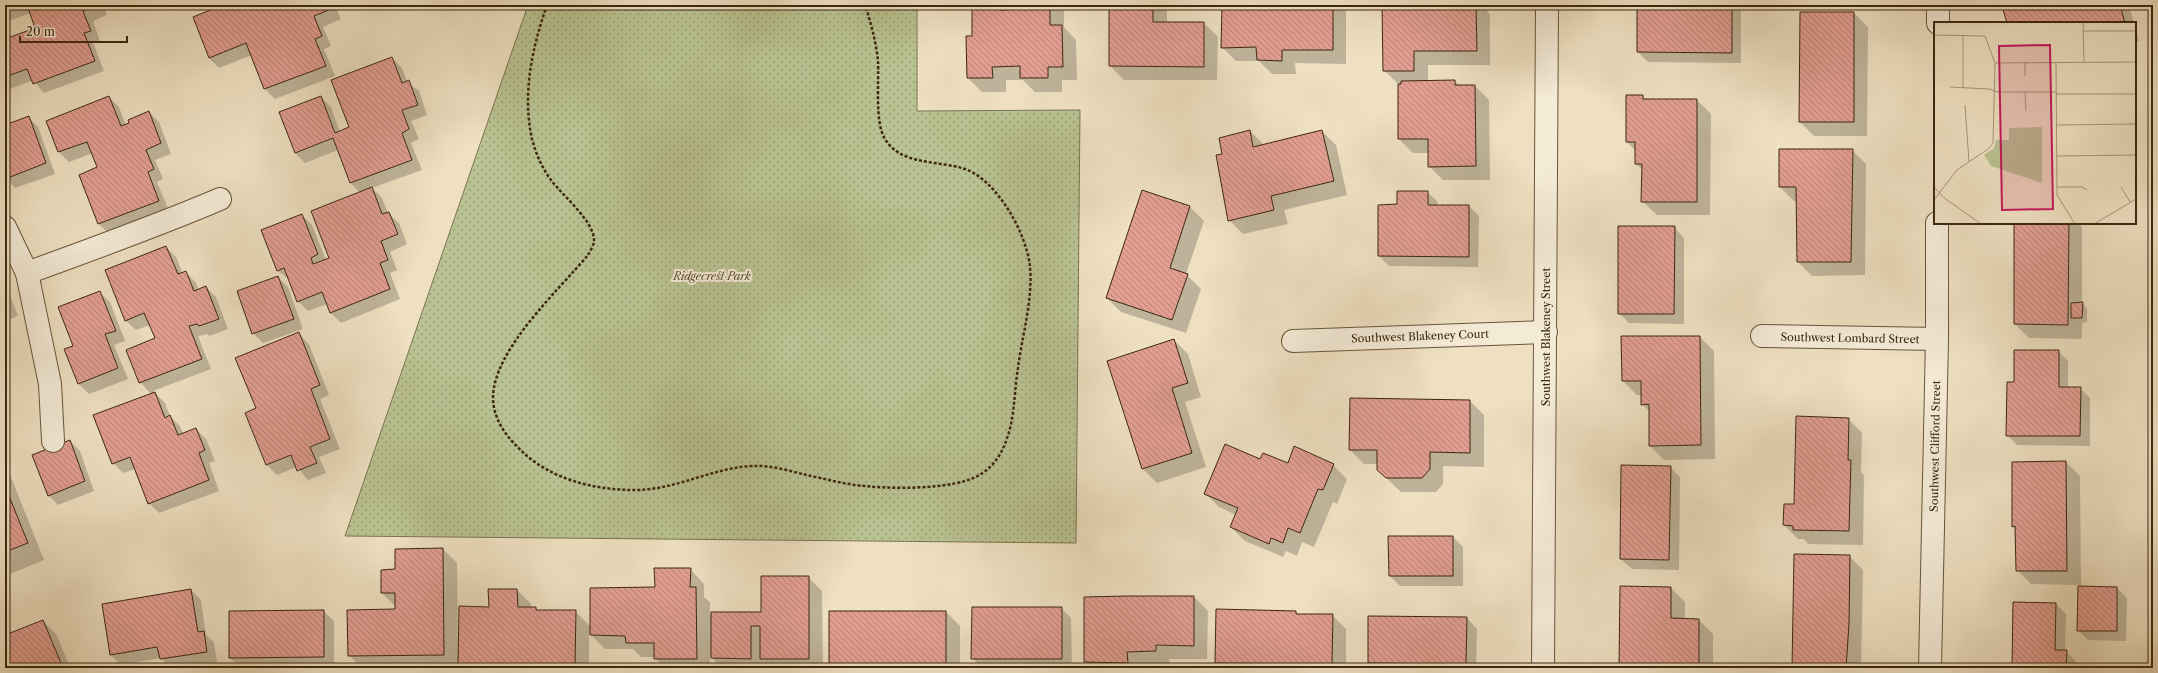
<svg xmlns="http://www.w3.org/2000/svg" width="2158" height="673" font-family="'Libre Caslon Text',serif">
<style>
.park{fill:url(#park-dots);stroke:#7b7451}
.shadow{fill:#0003}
.building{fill:url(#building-back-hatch);stroke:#3d2710}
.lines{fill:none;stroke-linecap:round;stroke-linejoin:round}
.minor-casing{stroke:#69553c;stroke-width:24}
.path{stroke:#3d2710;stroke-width:2.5;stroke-dasharray:3 2;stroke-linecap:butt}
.minor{stroke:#f4ebd7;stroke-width:22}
.labels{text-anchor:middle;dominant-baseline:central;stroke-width:4;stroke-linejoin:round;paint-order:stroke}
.park-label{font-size:11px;font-style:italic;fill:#5c4e30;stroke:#f4ebd7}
.street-label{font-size:11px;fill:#3d2710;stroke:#f4ebd7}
.inset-road{fill:none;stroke:#a7967a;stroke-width:1}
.view{fill:#c2185b;fill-opacity:0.15;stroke:#c2185b;stroke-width:2}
.inset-edge{fill:none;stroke:#3d2710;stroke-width:2}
</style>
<defs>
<pattern id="park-dots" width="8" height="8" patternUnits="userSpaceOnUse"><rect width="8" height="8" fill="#b9c292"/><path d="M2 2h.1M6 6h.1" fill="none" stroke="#989e76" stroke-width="1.8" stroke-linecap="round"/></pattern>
<pattern id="building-back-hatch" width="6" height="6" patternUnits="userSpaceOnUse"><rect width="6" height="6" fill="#e19e91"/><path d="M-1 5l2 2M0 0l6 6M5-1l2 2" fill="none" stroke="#b88175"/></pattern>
</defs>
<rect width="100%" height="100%" fill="#eee0c1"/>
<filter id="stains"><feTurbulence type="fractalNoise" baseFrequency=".005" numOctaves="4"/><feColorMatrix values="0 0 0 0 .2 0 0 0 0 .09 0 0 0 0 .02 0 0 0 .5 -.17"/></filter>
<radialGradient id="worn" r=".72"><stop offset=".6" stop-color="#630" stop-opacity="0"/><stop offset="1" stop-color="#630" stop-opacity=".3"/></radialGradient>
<path class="park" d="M528 5H917V111L1080 110 1076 543 345 536Z"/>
<g class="shadow">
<path d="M5 5H103L107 15 93 21 100 41 93 43 104 71 44 93 33 80 5 91V40L36 28 31 13 5 22Z"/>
<path d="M226 5H335L341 19 323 27 331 46 324 49 335 76 275 99 265 89 252 55 219 68 209 58Z"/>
<path d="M973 5H1004L1008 9V5H1060L1064 9V27L1076 40 1077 80H1062V92H1035L1023 80H1006V92H982L968 78 973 37Z"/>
<path d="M1110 5H1167V23H1204L1218 37 1217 80H1124L1110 66Z"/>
<path d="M1223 5H1346V64L1295 63 1296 74H1272L1259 61H1236L1222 47Z"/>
<path d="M1383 5H1481L1490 14V65H1428V81H1455L1460 86H1475L1489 100 1490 180H1443L1429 166V153H1413L1399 139V85L1384 70Z"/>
<path d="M1638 5H1741V63L1648 62 1638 52Z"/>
<path d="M2009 5H2129L2134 23H2008Z"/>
<path d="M1854 13 1868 27 1867 136H1814L1800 122Z"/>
<path d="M2135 26 2139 41 2135 42Z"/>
<path d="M392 58 402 68 407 82 419 91 427 115 411 121 419 139 411 143 422 170 372 188 382 198 388 213 399 223 407 244 390 252 397 270 390 273 400 299 341 323 331 313 327 304 308 311 298 301 290 280 278 271 263 230 302 215 312 225 326 260 330 258 360 193 351 183 338 150 305 163 295 153 321 97 331 107 340 132 350 128Z"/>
<path d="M1642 96 1646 100H1697L1711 114 1710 215H1657L1642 201 1643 170 1636 164V151L1627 142Z"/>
<path d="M109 97 119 107 126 126 149 112 159 122 171 154 155 160 163 179 157 182 169 211 109 234 99 224 80 175 98 168 93 153 69 162 59 152 47 122Z"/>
<path d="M28 117 38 127 55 174 15 188 5 177V126Z"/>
<path d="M1250 131 1264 145 1322 131 1336 145 1347 195 1284 210 1288 224 1243 234 1229 220 1224 155Z"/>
<path d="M1852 150 1866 164 1865 275 1812 276 1798 262 1797 201H1794L1780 187Z"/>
<path d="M1427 192 1438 202 1437 206H1469L1479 216 1478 267 1389 266 1379 256 1398 205Z"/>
<path d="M1190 207 1204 221 1186 274 1201 289 1186 333 1121 312 1107 298Z"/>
<path d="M2015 223H2079L2082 227V303L2087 308V322L2082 323V339L2029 338 2015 324Z"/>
<path d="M1674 227 1684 238V324L1629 323 1619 313Z"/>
<path d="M166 247 176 257 183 274 186 272 196 283 199 290 206 287 216 297 228 329 209 336 208 334 198 336 211 369 153 391 165 403 170 416 180 426 183 434 196 429 206 439 215 461 209 463 219 491 159 513 149 503 135 469 123 473 113 463 151 394 140 382 156 339 150 325 136 330 125 320Z"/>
<path d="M278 277 288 287 303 329 263 343 253 333Z"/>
<path d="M5 283 18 316 5 321Z"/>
<path d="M99 292 110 302 125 341 114 345 128 379 89 394 79 384 65 349 74 346Z"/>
<path d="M299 334 309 344 329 395 320 399 340 449 319 457 326 473 308 480 297 467 277 475 267 465 257 409Z"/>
<path d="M1700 337 1714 351 1715 459 1664 460 1650 446V412L1642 404V395H1637L1623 381Z"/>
<path d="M1174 340 1188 354 1201 397 1185 402 1206 467 1157 483 1143 469 1108 361Z"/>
<path d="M2058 351 2068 361V388H2080L2090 398V446L2017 445 2007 435 2015 383Z"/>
<path d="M1470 401 1484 415V467L1443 466V484L1436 492H1401L1378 470V464H1364L1350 450Z"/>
<path d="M1848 419 1862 433 1861 472 1864 475 1863 545 1808 544 1804 539H1798L1784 525Z"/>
<path d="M70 441 80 451 94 491 58 505 48 495Z"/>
<path d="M1261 461 1288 464 1333 465 1347 479 1337 504 1333 502 1314 547 1302 542 1297 556 1286 551 1283 557 1245 541 1231 527 1236 515 1219 507 1205 493Z"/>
<path d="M5 462 44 560 5 576Z"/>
<path d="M2066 462 2080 476 2081 587 2117 588 2127 598 2126 641 2088 640 2078 630 2079 585 2031 584 2017 570 2016 529 2013 526Z"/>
<path d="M1670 467 1680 477 1679 570 1632 569 1621 559Z"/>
<path d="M1389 537H1453L1463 547V586H1400L1390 576Z"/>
<path d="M443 549 457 563 458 668H362L349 655 396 610V607L382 593 396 570Z"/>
<path d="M1849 556 1863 570 1861 668H1794Z"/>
<path d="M690 569 704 584V597L710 602V613H762L808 577 822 591 823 668H771L764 662V668H722L710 656V668H664L655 657H641L633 649H605L589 633V668H462L459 666 490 608 517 590 531 604V608H536L539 611H575L591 627Z"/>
<path d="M1621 587 1671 588 1685 602V620H1699L1713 634V668H1620Z"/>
<path d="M191 590 201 600 206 635 214 642 217 662 170 668 161 658 121 665 111 655 103 605Z"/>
<path d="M1194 597 1208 611 1207 659H1169L1170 665H1141V668H1091L1085 662Z"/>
<path d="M2056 604 2066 614 2065 651 2076 661V668H2013Z"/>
<path d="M1061 608 1071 618 1072 668H982L972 658Z"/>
<path d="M323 611 334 621V667L241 668 230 658Z"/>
<path d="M946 612 960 626V668H830Z"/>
<path d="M1295 612 1299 615H1332L1346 629V668H1222L1216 662Z"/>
<path d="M1467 618 1477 629 1476 668H1374L1369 662Z"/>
<path d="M43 621 57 635 70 668H5V636Z"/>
</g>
<g class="building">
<path d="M5 5H16L5 9Z"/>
<path d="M27 5H97L83 11 91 31 84 33 95 61 33 84 27 69 5 77V39L35 28Z"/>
<path d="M223 5H237V7L239 5H330L331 9 314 16 322 36 315 39 326 66 264 89 246 43 209 58 193 17Z"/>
<path d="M972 5H1000V10H1007V5H1050V25H1062L1063 67H1048V78H1020V66L992 67 993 78H967L966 36H972Z"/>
<path d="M1109 5H1153V22H1204V67L1109 66Z"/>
<path d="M1222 5H1333V50H1282V61L1257 60 1256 47 1221 48Z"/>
<path d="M1382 5H1476L1477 51H1414V71H1383Z"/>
<path d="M1637 5H1732V53L1637 52Z"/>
<path d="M2005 5H2120L2125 23H2007L2002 6Z"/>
<path d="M1800 12H1854V122H1799Z"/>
<path d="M392 57 402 83 409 80 418 105 402 110 409 129 402 133 412 160 350 183 333 138 295 153 279 112 321 96 335 133 349 127 331 80Z"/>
<path d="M1455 80V85H1475L1476 166 1428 167V139H1398V84H1401V81Z"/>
<path d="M1626 95H1643V99H1697V202H1641L1642 164H1635V142H1626Z"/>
<path d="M109 96 121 126 129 123 128 120 149 111 161 143 146 150 154 169 148 172 159 201 98 224 79 175 97 167 87 142 58 152 46 121Z"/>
<path d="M29 116 46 163 5 179V125Z"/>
<path d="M1250 130 1253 147 1322 130 1334 181 1271 196 1274 210 1228 221 1216 155 1222 154 1219 138Z"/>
<path d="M1779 149H1853L1851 262H1797L1796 187H1779Z"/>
<path d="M372 187 382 214 389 212 398 234 381 241 388 260 380 263 390 289 330 313 322 292 297 302 284 268 277 271 261 230 302 214 318 254 311 258 313 264 329 258 311 211Z"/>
<path d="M1142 190 1190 206 1170 268 1188 274 1172 320 1106 298Z"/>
<path d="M1397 191H1428V205H1469V257L1378 256V205L1397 204Z"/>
<path d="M2014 223H2069L2068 325 2014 324Z"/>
<path d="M1618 226H1675L1674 314H1618Z"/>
<path d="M166 246 178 274 186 271 194 291 206 286 219 319 199 326 197 324 189 326 202 359 139 383 126 350 155 338 144 313 125 321 105 270Z"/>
<path d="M278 276 294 319 252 334 237 291Z"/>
<path d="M100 291 116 331 105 334 118 368 78 384 64 349 73 346 58 307Z"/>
<path d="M5 296 9 306 5 307Z"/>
<path d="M2083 302 2082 318H2071V303Z"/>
<path d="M299 332 320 385 311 389 330 439 310 447 317 463 297 471 291 455 266 465 245 413 256 408 235 358Z"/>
<path d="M1621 336H1700L1701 445 1649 446V404L1641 405V381H1622Z"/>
<path d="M1174 339 1188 383 1172 388 1192 453 1142 469 1107 361Z"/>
<path d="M2014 350H2059V387H2081L2080 436H2006L2007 382H2014Z"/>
<path d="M155 392 165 418 170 415 178 435 196 428 205 450 199 453 209 480 148 504 130 457 112 464 93 415Z"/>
<path d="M1350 398 1470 400V453L1430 452V469L1422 478H1386L1377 470V450H1349Z"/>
<path d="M1796 416 1849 418 1848 460H1851L1849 531 1793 530V526L1783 525 1784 504H1794Z"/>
<path d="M70 440 85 481 48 496 32 455Z"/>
<path d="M1225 444 1260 459 1263 453 1288 463 1294 446 1334 464 1323 490 1318 489 1300 533 1288 528 1283 543 1271 538 1269 544 1230 527 1238 508 1204 494Z"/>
<path d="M2066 461 2067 571H2016L2015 526 2012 527V462Z"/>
<path d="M1621 465 1671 466 1669 560 1620 559Z"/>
<path d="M5 486 28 543 5 552Z"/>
<path d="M1388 536H1453V576H1389Z"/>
<path d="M443 548 444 655 348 656 347 610 395 609V593H381V570L395 569V549Z"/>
<path d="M1794 554 1850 555 1849 624 1846 668H1792Z"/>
<path d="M654 568H691L690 587H696L697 659H654V643H626L625 636 590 635V588L655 587Z"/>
<path d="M761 576H809V659H760V626H751V659L711 658V612H761Z"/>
<path d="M1620 586 1671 587V618L1699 619V668H1619Z"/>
<path d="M2078 586 2117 587V631H2077Z"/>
<path d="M191 589 198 632 204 631 207 652 160 659 157 647 110 655 102 604Z"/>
<path d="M488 589H517L518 607H536V610H576L575 665 458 666 459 606 489 607Z"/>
<path d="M1126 596H1194V646L1156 645V651L1127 652 1128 663 1084 662V597Z"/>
<path d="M2013 602 2056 603 2055 650H2067L2066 668H2012Z"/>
<path d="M972 607H1062V659H971Z"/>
<path d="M1216 609 1296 611V614H1333L1332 664 1215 663Z"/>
<path d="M324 610V657L229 658V611Z"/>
<rect x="829" y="611" width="117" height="57"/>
<path d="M1368 616 1467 617 1466 664 1368 663Z"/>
<path d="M43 620 63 668H5V635Z"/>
</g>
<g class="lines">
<g class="minor-casing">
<g id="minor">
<path d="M1938 23V5"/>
<path d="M5 227 27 273C92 249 157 226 220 199"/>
<path d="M27 273 50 384 53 441"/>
<path d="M1762 336 1937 339"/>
<path d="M1293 341 1546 332"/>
<path d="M1543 668 1547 5"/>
<path d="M1930 668 1937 339V223"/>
</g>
</g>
<path class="path" d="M547 5C532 48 522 94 532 139 536 154 542 168 551 180 562 195 595 222 594 241 594 245 590 251 588 255 559 290 494 349 493 397 493 422 510 441 527 456 557 481 597 490 635 490 677 490 713 467 754 466 772 465 793 472 811 476 826 479 840 483 855 485 886 489 955 491 981 474 994 466 1003 452 1007 438 1015 417 1014 391 1018 368 1022 336 1033 300 1030 267 1027 234 997 180 965 169 938 160 899 166 884 137 875 121 879 81 878 61 876 42 871 23 865 5"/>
<use href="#minor" class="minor"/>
</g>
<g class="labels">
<g class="park-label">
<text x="712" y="276">Ridgecrest Park</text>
</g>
<g class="street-label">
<text transform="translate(1420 336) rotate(-2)">Southwest Blakeney Court</text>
<text transform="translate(1546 337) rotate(-90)">Southwest Blakeney Street</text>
<text transform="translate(1850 338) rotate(1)">Southwest Lombard Street</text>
<text transform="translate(1935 446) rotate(-89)">Southwest Clifford Street</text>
</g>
</g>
<g transform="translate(1934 22)">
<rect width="202" height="202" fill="#eee0c1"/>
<path d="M108 105V161L57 144 50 133 60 126 62 118H75V106Z" fill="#b9c292"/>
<path class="inset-road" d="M149 0 150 40M149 9H202M0 13 51 14 61 41 59 121 54 127 23 148 0 178M29 13V66M91 40V54M61 41 202 40M122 41 123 173 141 202M16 65 55 67 63 70H122M91 70 92 89M122 72H202M31 83 35 140M122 103 202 102M123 134 202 133M0 165 9 175 47 202M123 165H148L153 168M187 165 196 180M160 202 202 177"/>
<path class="view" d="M116 23 119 187 68 188 65 24Z"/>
<rect width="202" height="202" class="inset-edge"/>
</g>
<rect width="2158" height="673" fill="none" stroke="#eee0c1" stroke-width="20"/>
<rect x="6" y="6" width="2146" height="661" fill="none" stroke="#3d2710" stroke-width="2"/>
<rect x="10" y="10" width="2138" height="653" fill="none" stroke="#3d2710"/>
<path d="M20 36v6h107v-6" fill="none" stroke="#3d2710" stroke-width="2"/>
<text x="26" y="36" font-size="12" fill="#3d2710" stroke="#f4ebd7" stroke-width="3" paint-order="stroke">20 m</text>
<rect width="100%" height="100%" filter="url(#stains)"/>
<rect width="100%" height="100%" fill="url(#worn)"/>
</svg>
